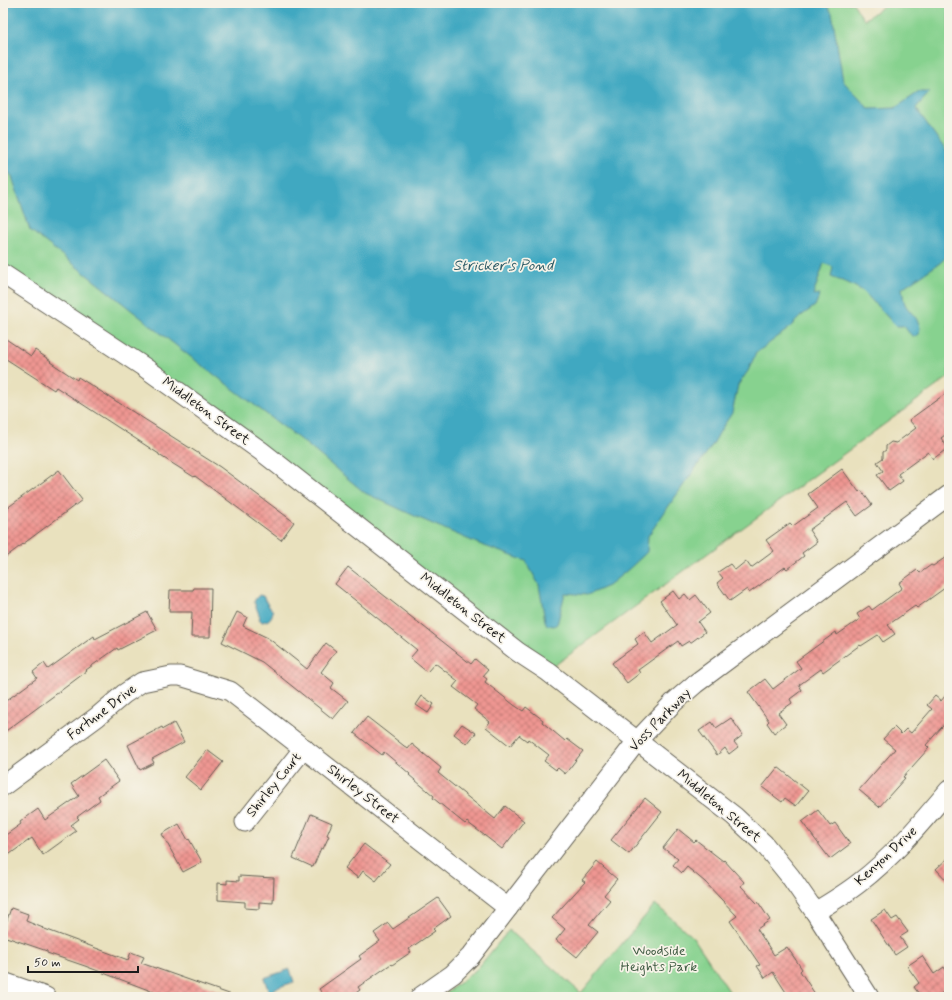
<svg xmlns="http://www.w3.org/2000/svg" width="952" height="1000" font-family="Mynerve,sans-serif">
	<defs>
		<pattern id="building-cross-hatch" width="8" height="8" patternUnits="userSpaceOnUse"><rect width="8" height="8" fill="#ef9692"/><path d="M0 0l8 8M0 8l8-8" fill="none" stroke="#c17a76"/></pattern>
	</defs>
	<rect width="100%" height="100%" fill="#f7f3e8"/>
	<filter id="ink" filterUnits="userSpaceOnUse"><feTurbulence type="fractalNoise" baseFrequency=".025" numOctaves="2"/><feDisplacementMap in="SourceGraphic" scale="8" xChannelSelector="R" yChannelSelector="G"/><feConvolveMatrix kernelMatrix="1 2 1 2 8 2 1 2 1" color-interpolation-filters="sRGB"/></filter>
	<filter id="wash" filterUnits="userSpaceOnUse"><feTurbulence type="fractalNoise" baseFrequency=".012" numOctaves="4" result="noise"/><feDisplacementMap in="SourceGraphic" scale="16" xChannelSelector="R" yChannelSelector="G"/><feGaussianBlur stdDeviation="0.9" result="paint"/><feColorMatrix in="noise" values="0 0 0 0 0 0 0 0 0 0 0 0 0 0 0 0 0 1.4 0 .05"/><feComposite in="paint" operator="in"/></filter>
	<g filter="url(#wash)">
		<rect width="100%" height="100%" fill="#e9e1be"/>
		<!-- park -->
		<g fill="#87d28f" stroke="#527756">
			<polygon points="3,3 853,3 864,20 888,3 949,3 949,377 547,671 261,451 3,274"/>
			<polygon points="655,904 693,937 733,997 441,997 478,968 509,930 581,993"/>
		</g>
		<!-- water -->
		<g fill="#41a8c1" stroke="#2e626e">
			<path d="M3,3h822l7,10 11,68 26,28 26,-1 24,-16h11l-14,16 33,47v99l-9,9 -38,25c1,5 1,11 3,16 4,8 14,14 15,24 0,2 -1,5 -2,6 -5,7 -11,-4 -14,-8h-8l-33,-35 -15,-8 -17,-6 2,-10 -9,-4 -11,32 7,-1 -5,12 -14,10 -14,14 -31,23 -8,18 -10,14 -6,28 -10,15 -9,16 -40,56 -25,36 -1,16 -17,16 -22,18 -21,9 -22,-2 -7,28 -1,3 -3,2 -7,-1 -2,-4 -6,-36 -13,-24 -47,-17 -60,-26 -54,-25 -59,-49 -123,-93 -153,-121 -18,-53 -9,-13z"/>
			<path d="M259,595l4,1c2,3 3,6 5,9 2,2 3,4 5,6 -1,7 -4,10 -11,11l-3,-3 1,-2 -6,-15 2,-4z"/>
			<polygon points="290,969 294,982 273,989 274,991 269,993 264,978"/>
		</g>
		<g id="blocks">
			<!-- building -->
			<g fill="url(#building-cross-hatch)">
				<polygon points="3,337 31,356 35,350 51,361 50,362 77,380 78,377 220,467 294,522 281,540 195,476 194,477 159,455 159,454 56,387 54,390 3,357"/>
				<polygon points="949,391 949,432 941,438 948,448 933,459 928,452 898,474 903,481 889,491 877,475 883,471 877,462 883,458 883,452 886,450 886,446 891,442 896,443 916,428 909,420"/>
				<polygon points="842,469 859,492 861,490 872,505 857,516 847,502 809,530 817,542 802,553 804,556 787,569 785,567 749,593 747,589 730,601 717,583 723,578 718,572 730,564 735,570 746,561 751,568 774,551 766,540 790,523 793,526 818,508 808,494"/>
				<polygon points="59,470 82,500 3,559 3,511"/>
				<polygon points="949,555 949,585 917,608 915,606 888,625 895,634 883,642 878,635 861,646 860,645 823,672 821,669 799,685 802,690 790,699 792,703 778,713 786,724 774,733 767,723 769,721 748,692 765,679 773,689 801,668 796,661 836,632 837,635 860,619 857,614 869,606 872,610 902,588 899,583 917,570 920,573 931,565 933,566"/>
				<polygon points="348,567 471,664 475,659 488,670 483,676 487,679 485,682 514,705 523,711 526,707 543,720 542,722 565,741 567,739 583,751 565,774 558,768 556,770 544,761 549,755 528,739 527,741 519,735 510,746 486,727 490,722 474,709 477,705 453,687 458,681 435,663 427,672 410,658 417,650 335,584"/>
				<polygon points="194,588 211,588 210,637 191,637 192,612 169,612 170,590 193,590"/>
				<polygon points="673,591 679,599 685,594 690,600 696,595 710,613 698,622 705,632 690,643 689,641 681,646 678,641 638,670 640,673 627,683 612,663 638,644 635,639 644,632 652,643 677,625 660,601"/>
				<polygon points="147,612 157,630 118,650 117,648 86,670 87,671 63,689 3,733 3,703 37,678 33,672 44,663 48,669 94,636 95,639"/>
				<polygon points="237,612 247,617 243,626 268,638 307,669 326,643 336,651 321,672 334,683 331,688 348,701 333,719 262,662 222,642"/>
				<polygon points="949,691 949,719 926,745 929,748 903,777 905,778 879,807 859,790 895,749 883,739 894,727 901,734 906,729 911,733 932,709 927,705 935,696 941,701"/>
				<polygon points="422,696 434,704 428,713 416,705"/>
				<polygon points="367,717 408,749 412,744 441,768 438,773 495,819 505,806 524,821 502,849 467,822 465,824 433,798 434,796 409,775 410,774 384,752 382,755 354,733"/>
				<polygon points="731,718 743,735 734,742 738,747 729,754 725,748 717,755 699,731 712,722 716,728"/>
				<polygon points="174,723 184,742 152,759 154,763 140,770 128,745 162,727 163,729"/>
				<polygon points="462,724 476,733 467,744 454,734"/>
				<polygon points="207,750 223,762 201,790 185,777"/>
				<polygon points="104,760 119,781 98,796 100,800 77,817 79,819 71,825 76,831 43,855 32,838 3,859 3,837 21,824 20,822 38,809 45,820 79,796 71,784"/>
				<polygon points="778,767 808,791 796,806 785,798 782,802 762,787"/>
				<polygon points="645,798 662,812 629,854 611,840"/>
				<polygon points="818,810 830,826 835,823 850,844 830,859 802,822"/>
				<polygon points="311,814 332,823 327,835 329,836 323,849 321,848 313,867 293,858"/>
				<polygon points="179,824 188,840 189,839 202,862 183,872 162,834"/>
				<polygon points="678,829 694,842 696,840 723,861 724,860 744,882 741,886 757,903 758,902 770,920 757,929 774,955 787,947 802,969 800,971 817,997 789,997 773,972 765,978 757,966 760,965 730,921 737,916 705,882 687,867 682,873 673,865 678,859 663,848"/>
				<polygon points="364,844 390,864 376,881 363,871 358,878 345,868"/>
				<polygon points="949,857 949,883 936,869"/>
				<polygon points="597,862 617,879 604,895 610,900 589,925 598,932 577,957 556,940 565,929 552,918 585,882 582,880"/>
				<polygon points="239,876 274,878 273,903 259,902 259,909 245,908 245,902 218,900 218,883 227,884 227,880 239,881"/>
				<polygon points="438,898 451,916 433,929 435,931 409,949 411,952 392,965 391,964 358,987 360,990 350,997 325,997 319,989 361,959 359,956 380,941 374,933 388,923 393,929"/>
				<polygon points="11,908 28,914 26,921 43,928 42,928 128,960 131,952 144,957 141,963 232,995 232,997 167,997 85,966 47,953 47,951 3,936 3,932"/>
				<polygon points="885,910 892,920 897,917 908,932 900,937 907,947 895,955 871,919"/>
				<polygon points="922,956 934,974 944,967 949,975 949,988 936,997 921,997 914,987 919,983 907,966"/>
			</g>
		</g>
	</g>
	<g filter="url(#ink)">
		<use href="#blocks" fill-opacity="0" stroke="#646155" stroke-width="1"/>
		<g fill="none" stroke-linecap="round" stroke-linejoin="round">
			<!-- minor casing -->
			<g stroke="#646155" stroke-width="21">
				<g id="minor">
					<polyline points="3,274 144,367 261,451 518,652 547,671 734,816 764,844 790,876 815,912 869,997"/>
					<polyline points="3,786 97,717 124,694 142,682 171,676 180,676 230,691 508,908"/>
					<polyline points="245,822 304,748"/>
					<path d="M815,912c15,-9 30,-18 44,-29 34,-26 62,-60 90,-93"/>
					<polyline points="3,982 46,997"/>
					<polyline points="420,997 453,974 471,956 637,741 673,703 695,684 949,495"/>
				</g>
			</g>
			<!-- minor -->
			<use href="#minor" stroke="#fff" stroke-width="19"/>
		</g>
	</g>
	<g text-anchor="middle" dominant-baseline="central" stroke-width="3.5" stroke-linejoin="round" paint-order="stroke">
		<!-- street labels -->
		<g font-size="14" fill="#1c1c1c" stroke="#f7f3e8">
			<text transform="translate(206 411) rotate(36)">Middleton Street</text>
			<text transform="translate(463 608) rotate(38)">Middleton Street</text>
			<text transform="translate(102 712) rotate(-37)">Fortune Drive</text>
			<text transform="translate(660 720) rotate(-46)">Voss Parkway</text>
			<text transform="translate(274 785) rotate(-51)">Shirley Court</text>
			<text transform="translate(363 794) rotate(38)">Shirley Street</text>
			<text transform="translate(719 806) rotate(40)">Middleton Street</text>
			<text transform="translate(886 856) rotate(-43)">Kenyon Drive</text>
		</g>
		<!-- park labels -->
		<g font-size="14" fill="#415c44" stroke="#f7f3e8">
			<text x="659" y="951">Woodside<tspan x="659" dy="16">Heights Park</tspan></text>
		</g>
		<!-- water labels -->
		<g font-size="15" font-style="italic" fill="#2d5b66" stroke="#f7f3e8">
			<text x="503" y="266">Stricker's Pond</text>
		</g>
	</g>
	<!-- margin -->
	<rect width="952" height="1000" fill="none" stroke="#f7f3e8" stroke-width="16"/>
	<!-- scale -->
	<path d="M28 966v6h110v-6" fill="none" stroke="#1c1c1c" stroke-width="2"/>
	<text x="34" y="966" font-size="12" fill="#1c1c1c" stroke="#f7f3e8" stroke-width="3" paint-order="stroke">50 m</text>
</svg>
